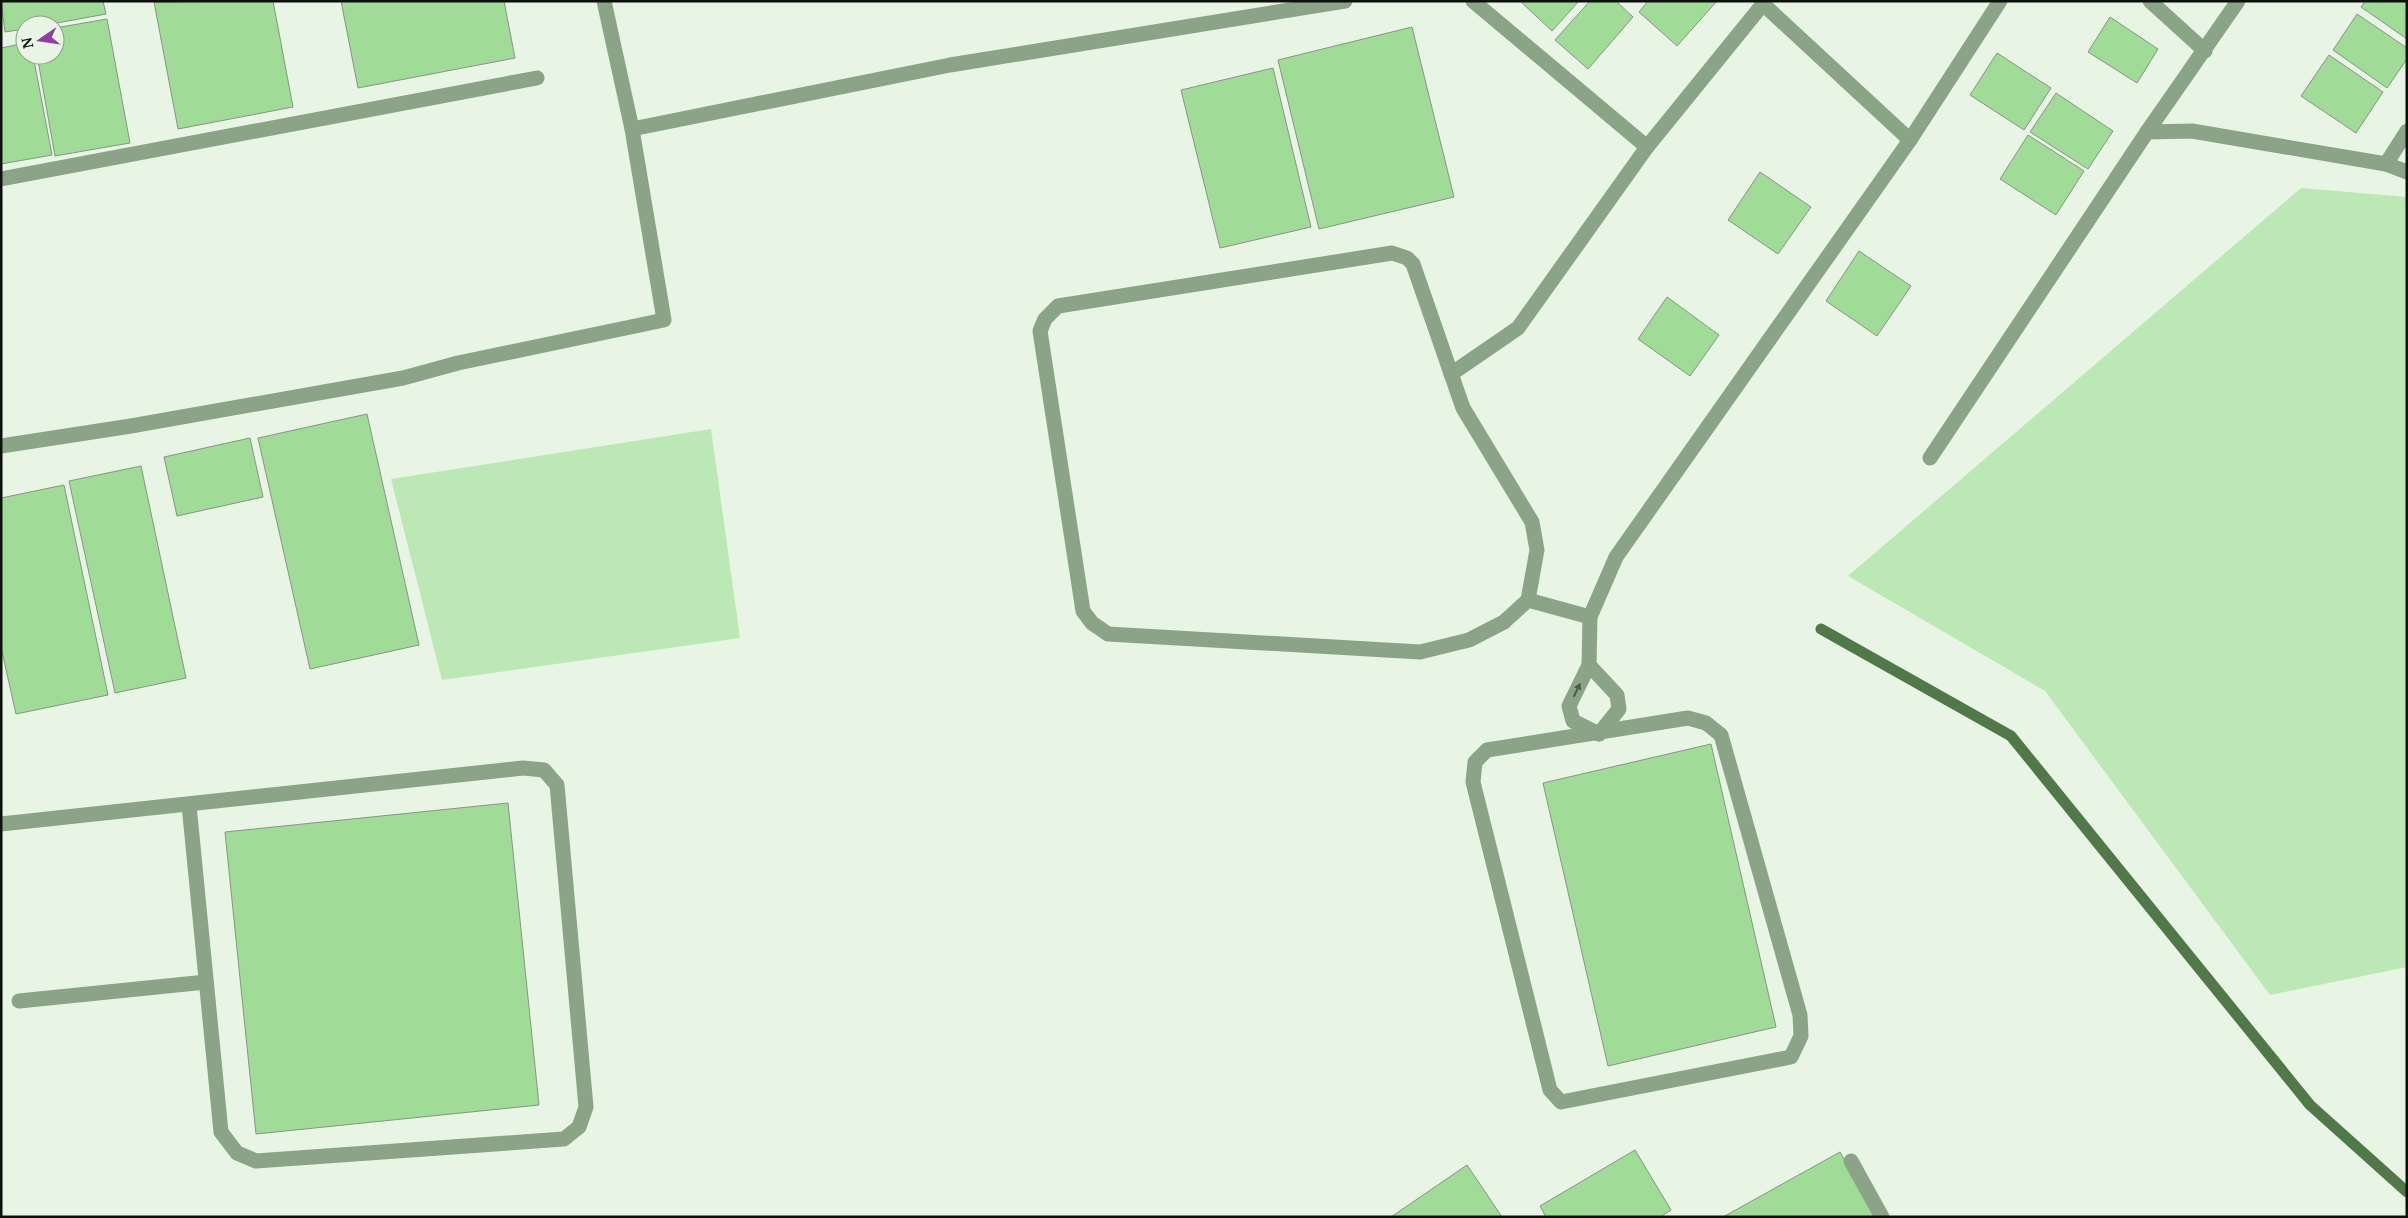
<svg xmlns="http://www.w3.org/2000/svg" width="2408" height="1218" font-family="'Noto Serif',serif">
	<rect width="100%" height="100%" fill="#e8f5e5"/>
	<!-- green -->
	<g fill="#bbe8b4">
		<polygon points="2301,188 2407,197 2407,967 2270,995 2045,691 1848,576"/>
		<polygon points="711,429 740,638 442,680 391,479"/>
	</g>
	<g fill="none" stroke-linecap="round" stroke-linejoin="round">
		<!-- stream -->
		<polyline stroke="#507849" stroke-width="11" points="1821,629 2011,736 2310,1105 2407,1192"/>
	</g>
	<!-- building -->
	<g fill="#a1db98" stroke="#889486">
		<polygon points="1,1 103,1 106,14 46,25 25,25 25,29 5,32"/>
		<polygon points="273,1 293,107 178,129 154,2"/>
		<polygon points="341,1 504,1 515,58 358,88"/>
		<polygon points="1520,1 1579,1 1552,31"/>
		<polygon points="1590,1 1616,1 1633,17 1588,69 1555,40"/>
		<polygon points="1648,1 1717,1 1677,46 1639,12"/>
		<polygon points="2365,1 2407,1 2407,39 2361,7"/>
		<polygon points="2357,14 2407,48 2407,59 2387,88 2333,50"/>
		<polygon points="2110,17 2158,49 2137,83 2088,52"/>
		<polygon points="107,19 130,143 55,156 37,55 55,55 55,28"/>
		<polygon points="1412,27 1454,197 1319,229 1278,60"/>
		<polygon points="25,43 25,55 33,55 52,155 1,164 1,48"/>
		<polygon points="1997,53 2051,88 2024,130 1970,95"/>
		<polygon points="2329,55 2383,92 2356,133 2301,96"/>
		<polygon points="1273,68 1311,227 1220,248 1181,90"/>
		<polygon points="2056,93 2113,131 2088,169 2030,132"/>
		<polygon points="2028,135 2084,171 2056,215 2000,179"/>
		<polygon points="1760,172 1811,207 1778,254 1728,220"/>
		<polygon points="1859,251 1911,286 1877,336 1826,301"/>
		<polygon points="1667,297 1719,335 1690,376 1638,339"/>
		<polygon points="367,414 419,645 310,669 258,438"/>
		<polygon points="250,438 263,497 177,516 164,457"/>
		<polygon points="141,466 186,678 115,693 69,481"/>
		<polygon points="64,485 108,695 16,714 1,647 1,498"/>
		<polygon points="1711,744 1776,1027 1608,1066 1543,783"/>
		<polygon points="508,803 539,1105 256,1134 225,832"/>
		<polygon points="1635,1150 1671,1210 1660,1217 1546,1217 1540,1206"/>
		<polygon points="1840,1152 1876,1217 1723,1217"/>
		<polygon points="1467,1165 1502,1217 1391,1217"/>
	</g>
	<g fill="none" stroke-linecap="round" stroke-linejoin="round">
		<!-- minor -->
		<g stroke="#8ba487" stroke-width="15">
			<polyline points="604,1 632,129"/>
			<polyline points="1473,1 1647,147 1763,4 1910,140"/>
			<polyline points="2150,1 2205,51"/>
			<polyline points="2147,132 2192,131 2386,164 2407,172"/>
			<polyline points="2386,164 2407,131"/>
			<polyline points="1,179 537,78"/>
			<polygon points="1392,253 1407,258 1413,264 1463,408 1532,522 1537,550 1528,600 1504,622 1469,640 1420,652 1108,634 1092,623 1083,611 1040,331 1045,319 1058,306"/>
			<polyline points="1451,374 1518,328 1647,147"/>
			<polyline points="1,446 131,426 403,378 458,363 664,320 632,129 950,65 1345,1"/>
			<polyline points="1930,458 2147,132 2238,1"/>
			<polyline points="1528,600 1590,617"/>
			<polyline points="1589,665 1617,695 1619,709 1599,734"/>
			<polygon points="1688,718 1706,723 1721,735 1800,1015 1801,1036 1791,1057 1561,1102 1550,1090 1473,782 1475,762 1487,750"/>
			<polyline points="1599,734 1573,721 1569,706 1589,665 1590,617 1616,557 1910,140 2000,1"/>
			<polyline points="1,824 523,768 544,770 557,785 586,1107 579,1127 564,1139 256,1161 237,1153 221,1132 189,805"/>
			<polyline points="19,1001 206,982"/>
			<polyline points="1851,1161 1882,1217"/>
		</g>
	</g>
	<!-- one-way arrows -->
	<defs><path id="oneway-solid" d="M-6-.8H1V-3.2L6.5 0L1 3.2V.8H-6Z" transform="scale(1.25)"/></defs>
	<use fill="#4c5a4a" href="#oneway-solid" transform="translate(1577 690) rotate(-65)"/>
	<!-- border -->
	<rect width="2408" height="1218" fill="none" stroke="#0d110c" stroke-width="5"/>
	<!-- north arrow -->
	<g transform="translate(40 40) rotate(257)"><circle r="24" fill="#e8f5e5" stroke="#909a8e"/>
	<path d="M0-4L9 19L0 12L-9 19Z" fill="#953ba6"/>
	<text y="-8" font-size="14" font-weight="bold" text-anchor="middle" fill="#0d110c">N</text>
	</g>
</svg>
